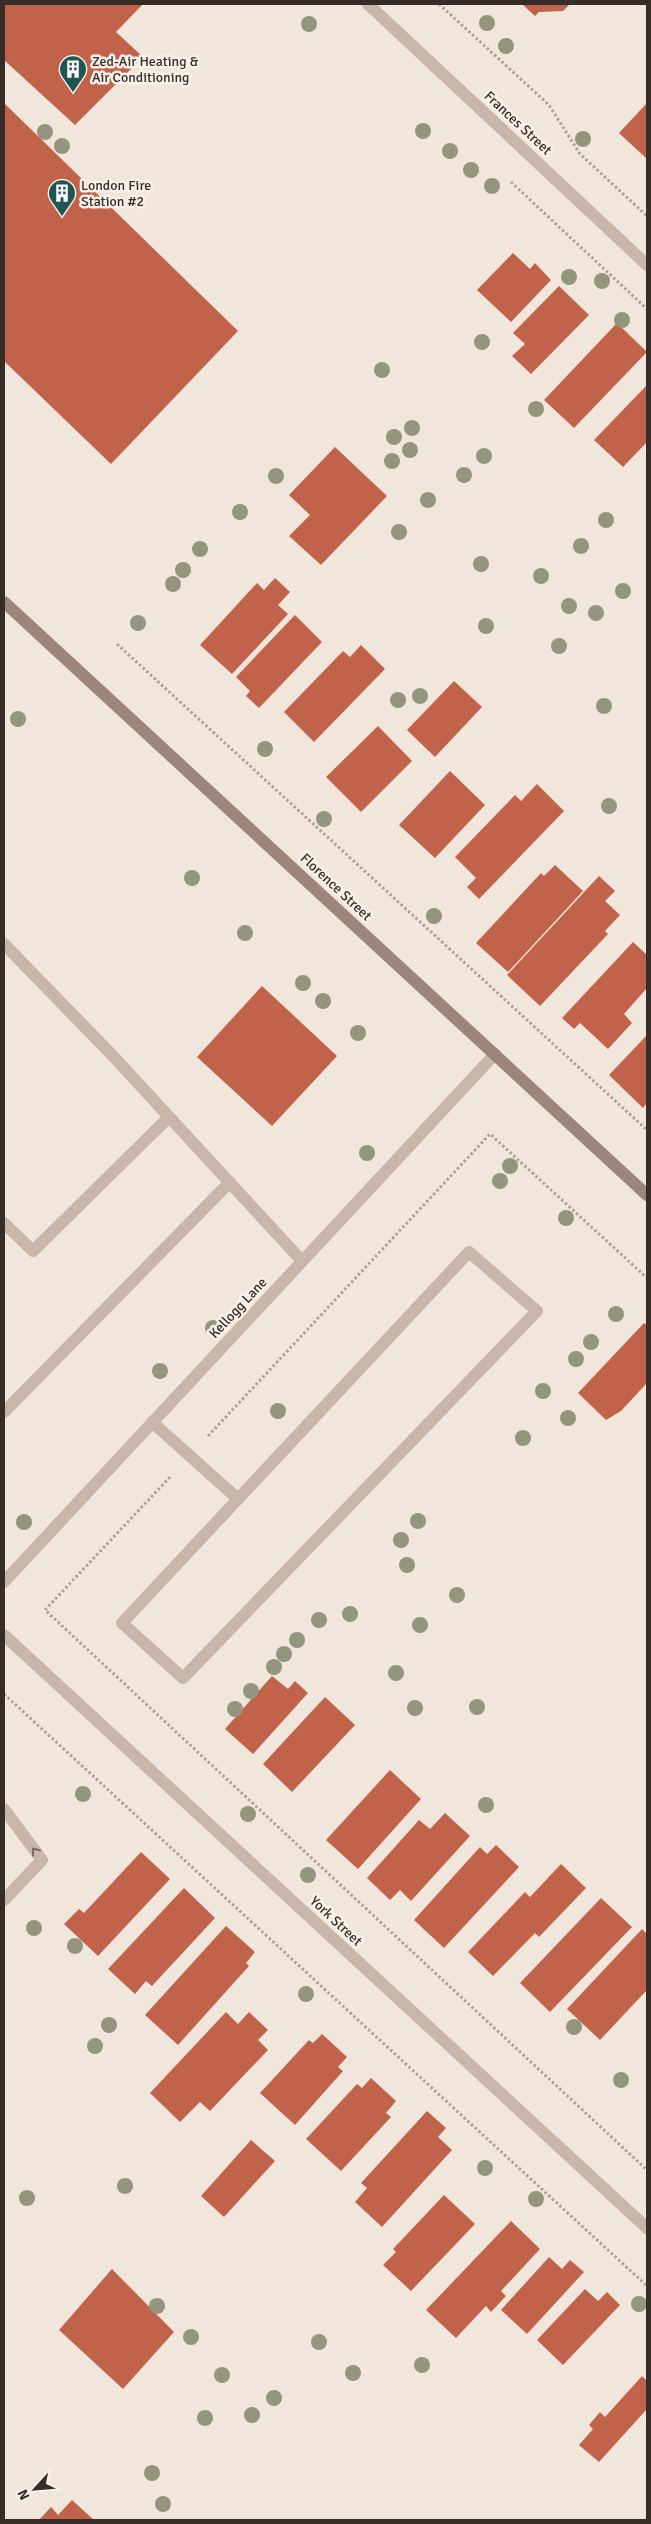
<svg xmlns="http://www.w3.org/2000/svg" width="651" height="2524" font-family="Signika,sans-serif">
	<rect width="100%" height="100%" fill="#f1e6dc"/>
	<!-- building -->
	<g fill="#c0634a">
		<polygon points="4,4 143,4 116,32 143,57 75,125 4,60"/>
		<polygon points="522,4 570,4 563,11 539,12 535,16"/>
		<polygon points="4,103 238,331 111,464 4,361"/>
		<polygon points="647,103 647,159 619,133"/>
		<polygon points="513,253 530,269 535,263 551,280 511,322 477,290"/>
		<polygon points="559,286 589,315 531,374 512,356 525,344 513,333"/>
		<polygon points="617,323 647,352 574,428 544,400"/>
		<polygon points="647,385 647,442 623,467 594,440"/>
		<polygon points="335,447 387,496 321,565 289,536 310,515 289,495"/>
		<polygon points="275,578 290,592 278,605 288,614 232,674 200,645 257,583 264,590"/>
		<polygon points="295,615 322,642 259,708 246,696 250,691 236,677"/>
		<polygon points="361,645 385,669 314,742 284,712 343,651 350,657"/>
		<polygon points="454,681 482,707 435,757 407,730"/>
		<polygon points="378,726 412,761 361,812 326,777"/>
		<polygon points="450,771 485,805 435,858 399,825"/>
		<polygon points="537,784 564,811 479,899 467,887 476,878 455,857 515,795 521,801"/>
		<polygon points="555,865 583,891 508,972 476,943 541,873 544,876"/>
		<polygon points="599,876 615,891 605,901 620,915 605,931 608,934 540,1006 507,975"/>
		<polygon points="633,942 647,955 647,988 624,1014 632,1023 608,1049 580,1023 574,1029 562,1018"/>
		<polygon points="262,986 337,1056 272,1126 197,1057"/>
		<polygon points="647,1035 647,1103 643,1108 609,1075"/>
		<polygon points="644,1323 647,1325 647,1383 621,1411 606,1420 578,1393"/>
		<polygon points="272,1676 288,1689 295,1681 308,1693 253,1754 225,1729"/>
		<polygon points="325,1697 355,1725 292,1792 263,1764"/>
		<polygon points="390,1770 421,1799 358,1869 326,1840"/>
		<polygon points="445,1813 470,1836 411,1901 400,1890 390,1900 367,1878 419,1820 430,1829"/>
		<polygon points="496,1845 519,1867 444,1948 414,1920 480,1847 487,1854"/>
		<polygon points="141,1852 170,1879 98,1956 64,1924 79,1909 84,1913"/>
		<polygon points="561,1864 586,1888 539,1937 535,1933 493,1976 468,1952 525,1892 530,1897"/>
		<polygon points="184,1888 215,1918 152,1986 146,1981 135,1994 108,1969"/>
		<polygon points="601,1898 632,1927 550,2012 520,1983"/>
		<polygon points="226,1926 255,1952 246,1963 249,1966 178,2045 145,2015"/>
		<polygon points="642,1929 647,1934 647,1990 600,2040 567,2009"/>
		<polygon points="226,2012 238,2024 249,2012 268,2030 258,2040 268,2050 210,2111 200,2102 180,2122 150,2093"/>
		<polygon points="322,2034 347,2057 338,2067 343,2071 295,2125 260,2093 309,2040 313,2043"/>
		<polygon points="371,2078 396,2101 386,2113 391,2117 341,2171 306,2139 357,2084 362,2088"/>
		<polygon points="427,2111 446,2128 438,2137 452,2150 382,2227 355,2202 367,2188 361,2183"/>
		<polygon points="251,2140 275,2161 224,2217 201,2196"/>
		<polygon points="444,2195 475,2224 411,2291 383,2265 396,2252 393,2249"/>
		<polygon points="511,2221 540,2249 501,2291 506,2296 491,2312 486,2306 456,2338 426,2310"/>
		<polygon points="549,2257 562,2269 570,2260 584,2272 527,2334 501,2310"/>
		<polygon points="112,2269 174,2332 123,2389 59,2330"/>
		<polygon points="585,2289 598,2301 607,2292 620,2305 563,2365 537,2340"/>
		<polygon points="642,2376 647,2381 647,2409 599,2462 579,2445 593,2429 589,2425 600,2412 605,2417"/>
		<polygon points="72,2500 94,2520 39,2520 51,2507 58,2515"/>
	</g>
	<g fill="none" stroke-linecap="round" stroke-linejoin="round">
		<!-- path -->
		<g stroke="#b4a093" stroke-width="3" stroke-dasharray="2.5 2.5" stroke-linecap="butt">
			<polyline points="439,4 549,105 580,154 647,216"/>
			<polyline points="511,182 647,309"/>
			<polyline points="117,644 647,1130"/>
			<polyline points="208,1436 490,1134 647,1278"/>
			<polyline points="170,1477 45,1610 647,2170"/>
			<polyline points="4,1694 647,2286"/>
		</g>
		<!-- lane -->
		<g stroke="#c8b6a8" stroke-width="12">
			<polyline points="4,944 113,1056 302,1261"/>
			<polyline points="4,1223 33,1251 169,1117"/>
			<polygon points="469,1252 537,1311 183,1678 122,1623"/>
			<polyline points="4,1412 230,1182"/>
			<polyline points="152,1422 238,1499"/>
			<polyline points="4,1809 42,1860 4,1900"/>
		</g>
		<!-- street -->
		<g stroke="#c8b6a8" stroke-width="12">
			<polyline points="368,4 647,265"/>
			<polyline points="4,1582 495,1054"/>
			<polyline points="4,1635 647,2228"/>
		</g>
		<!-- secondary -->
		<polyline stroke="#9c857a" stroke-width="12" points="4,602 647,1195"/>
	</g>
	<!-- trees -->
	<g fill="#93957c">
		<circle cx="487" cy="23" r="8"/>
		<circle cx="309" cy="24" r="8"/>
		<circle cx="506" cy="46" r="8"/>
		<circle cx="423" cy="131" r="8"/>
		<circle cx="45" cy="132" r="8"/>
		<circle cx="583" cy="139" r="8"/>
		<circle cx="62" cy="146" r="8"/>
		<circle cx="450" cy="151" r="8"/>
		<circle cx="471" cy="170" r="8"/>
		<circle cx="492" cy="186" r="8"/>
		<circle cx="569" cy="277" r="8"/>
		<circle cx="602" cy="281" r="8"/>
		<circle cx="622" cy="320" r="8"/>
		<circle cx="482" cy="342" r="8"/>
		<circle cx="382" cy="370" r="8"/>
		<circle cx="536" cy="409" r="8"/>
		<circle cx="412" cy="428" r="8"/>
		<circle cx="394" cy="437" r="8"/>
		<circle cx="410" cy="450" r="8"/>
		<circle cx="484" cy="456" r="8"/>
		<circle cx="392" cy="461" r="8"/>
		<circle cx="464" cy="475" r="8"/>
		<circle cx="276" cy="476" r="8"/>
		<circle cx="428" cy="500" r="8"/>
		<circle cx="240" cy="512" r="8"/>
		<circle cx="606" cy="520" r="8"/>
		<circle cx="399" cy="532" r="8"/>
		<circle cx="581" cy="546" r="8"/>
		<circle cx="200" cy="549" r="8"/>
		<circle cx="481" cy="564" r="8"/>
		<circle cx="183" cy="570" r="8"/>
		<circle cx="541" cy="576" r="8"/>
		<circle cx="173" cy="584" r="8"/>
		<circle cx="623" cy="591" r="8"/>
		<circle cx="569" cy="606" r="8"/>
		<circle cx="596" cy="613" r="8"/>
		<circle cx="138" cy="623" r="8"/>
		<circle cx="486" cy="626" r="8"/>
		<circle cx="559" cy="646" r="8"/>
		<circle cx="420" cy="696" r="8"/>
		<circle cx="398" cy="700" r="8"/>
		<circle cx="604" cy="706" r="8"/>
		<circle cx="18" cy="719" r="8"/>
		<circle cx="265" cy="749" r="8"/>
		<circle cx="609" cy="806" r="8"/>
		<circle cx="324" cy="819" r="8"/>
		<circle cx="192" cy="878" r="8"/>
		<circle cx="434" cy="916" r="8"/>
		<circle cx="245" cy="933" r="8"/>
		<circle cx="303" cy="983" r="8"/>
		<circle cx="323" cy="1001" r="8"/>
		<circle cx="358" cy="1033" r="8"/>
		<circle cx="367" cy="1153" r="8"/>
		<circle cx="510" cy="1166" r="8"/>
		<circle cx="500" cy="1181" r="8"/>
		<circle cx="566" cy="1218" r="8"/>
		<circle cx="616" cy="1314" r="8"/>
		<circle cx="213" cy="1328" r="8"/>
		<circle cx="591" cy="1342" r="8"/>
		<circle cx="576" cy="1359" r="8"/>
		<circle cx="160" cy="1371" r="8"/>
		<circle cx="543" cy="1391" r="8"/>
		<circle cx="278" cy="1411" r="8"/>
		<circle cx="568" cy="1418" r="8"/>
		<circle cx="523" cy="1438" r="8"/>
		<circle cx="418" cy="1521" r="8"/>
		<circle cx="24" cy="1522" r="8"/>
		<circle cx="401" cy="1540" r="8"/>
		<circle cx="407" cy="1565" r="8"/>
		<circle cx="457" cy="1595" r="8"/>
		<circle cx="350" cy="1614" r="8"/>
		<circle cx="319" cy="1620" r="8"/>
		<circle cx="420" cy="1625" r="8"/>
		<circle cx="297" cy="1640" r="8"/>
		<circle cx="284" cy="1654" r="8"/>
		<circle cx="274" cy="1667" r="8"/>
		<circle cx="396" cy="1673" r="8"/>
		<circle cx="251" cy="1691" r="8"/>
		<circle cx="477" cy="1707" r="8"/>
		<circle cx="415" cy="1708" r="8"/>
		<circle cx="235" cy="1709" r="8"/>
		<circle cx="83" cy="1794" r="8"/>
		<circle cx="486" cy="1805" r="8"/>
		<circle cx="248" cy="1814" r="8"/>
		<circle cx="308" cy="1875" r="8"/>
		<circle cx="34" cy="1928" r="8"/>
		<circle cx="75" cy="1946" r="8"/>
		<circle cx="306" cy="1994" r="8"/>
		<circle cx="109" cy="2025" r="8"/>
		<circle cx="574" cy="2027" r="8"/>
		<circle cx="95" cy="2046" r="8"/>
		<circle cx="621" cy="2080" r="8"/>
		<circle cx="485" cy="2168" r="8"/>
		<circle cx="125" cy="2186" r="8"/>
		<circle cx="27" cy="2198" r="8"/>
		<circle cx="536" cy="2199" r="8"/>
		<circle cx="639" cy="2304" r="8"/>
		<circle cx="157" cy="2306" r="8"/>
		<circle cx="191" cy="2337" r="8"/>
		<circle cx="319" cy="2342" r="8"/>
		<circle cx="422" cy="2365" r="8"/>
		<circle cx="353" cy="2373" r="8"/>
		<circle cx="222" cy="2375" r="8"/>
		<circle cx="274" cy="2398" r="8"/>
		<circle cx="252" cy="2415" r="8"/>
		<circle cx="205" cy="2418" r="8"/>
		<circle cx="152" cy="2473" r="8"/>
		<circle cx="163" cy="2504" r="8"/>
	</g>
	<!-- one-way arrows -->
	<defs><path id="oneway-chevron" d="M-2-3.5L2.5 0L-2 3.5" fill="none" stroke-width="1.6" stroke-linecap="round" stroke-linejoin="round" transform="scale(1.25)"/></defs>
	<use stroke="#786a62" href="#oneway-chevron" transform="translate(35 1851) rotate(-127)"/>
	<!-- icons -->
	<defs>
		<g id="building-pin" transform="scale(1.4375)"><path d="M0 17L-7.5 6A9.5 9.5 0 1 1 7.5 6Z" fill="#205455" stroke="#f9f0e8"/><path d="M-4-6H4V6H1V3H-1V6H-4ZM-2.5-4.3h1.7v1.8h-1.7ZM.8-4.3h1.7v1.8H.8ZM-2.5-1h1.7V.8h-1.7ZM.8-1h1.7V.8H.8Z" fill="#fff"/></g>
	</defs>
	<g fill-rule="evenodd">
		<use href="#building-pin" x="73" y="69"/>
		<use href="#building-pin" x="62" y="193"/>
	</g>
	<g text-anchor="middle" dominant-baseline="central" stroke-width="5" stroke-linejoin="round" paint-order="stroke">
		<!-- poi labels -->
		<g font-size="14" fill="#362c28" stroke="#f9f0e8" text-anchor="start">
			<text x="92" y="61">Zed-Air Heating &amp;<tspan x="92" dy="16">Air Conditioning</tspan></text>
			<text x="81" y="185">London Fire<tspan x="81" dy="16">Station #2</tspan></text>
		</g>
		<!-- street labels -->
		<g font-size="14" fill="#362c28" stroke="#f9f0e8">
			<text transform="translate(518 123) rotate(43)">Frances Street</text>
			<text transform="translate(336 887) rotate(43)">Florence Street</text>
			<text transform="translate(238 1308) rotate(-47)">Kellogg Lane</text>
			<text transform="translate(336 1921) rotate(43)">York Street</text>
		</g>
	</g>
	<!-- border -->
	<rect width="651" height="2524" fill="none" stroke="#362c28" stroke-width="10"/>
	<!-- north arrow -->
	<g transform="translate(35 2489) rotate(244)" stroke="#f9f0e8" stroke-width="4" paint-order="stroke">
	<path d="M0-4L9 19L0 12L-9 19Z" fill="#362c28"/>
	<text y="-8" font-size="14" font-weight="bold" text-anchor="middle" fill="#362c28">N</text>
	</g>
</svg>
